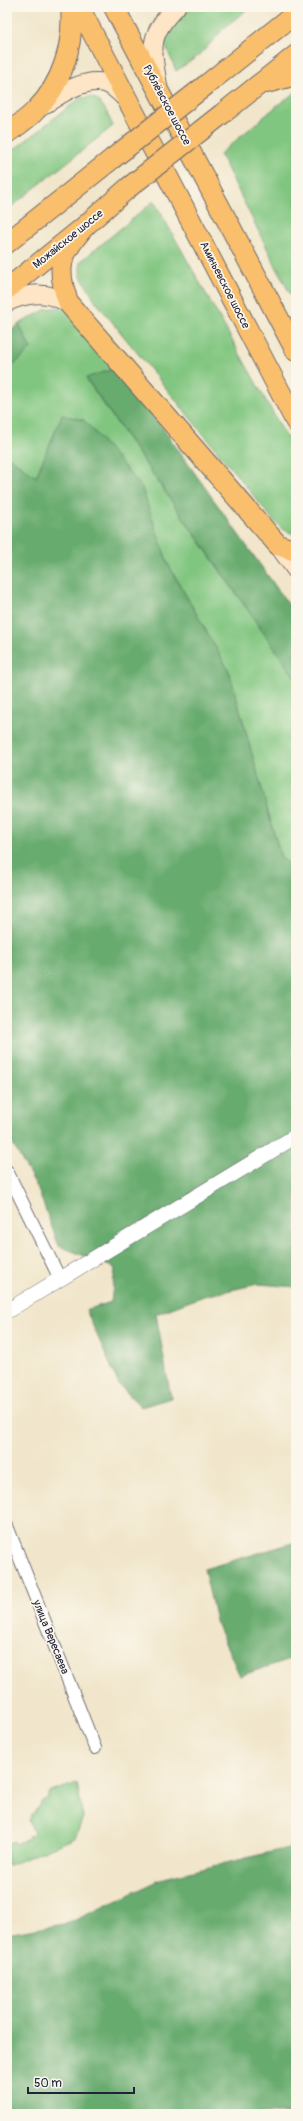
<svg xmlns="http://www.w3.org/2000/svg" width="303" height="2121" font-family="Pangolin,sans-serif">
	<rect width="100%" height="100%" fill="#fbf7ec"/>
	<filter id="ink" filterUnits="userSpaceOnUse"><feTurbulence type="fractalNoise" baseFrequency=".025" numOctaves="2"/><feDisplacementMap in="SourceGraphic" scale="8" xChannelSelector="R" yChannelSelector="G"/><feConvolveMatrix kernelMatrix="1 2 1 2 8 2 1 2 1" color-interpolation-filters="sRGB"/></filter>
	<filter id="wash" filterUnits="userSpaceOnUse"><feTurbulence type="fractalNoise" baseFrequency=".012" numOctaves="4" result="noise"/><feDisplacementMap in="SourceGraphic" scale="16" xChannelSelector="R" yChannelSelector="G"/><feGaussianBlur stdDeviation="0.9" result="paint"/><feColorMatrix in="noise" values="0 0 0 0 0 0 0 0 0 0 0 0 0 0 0 0 0 1.4 0 .05"/><feComposite in="paint" operator="in"/></filter>
	<g filter="url(#wash)">
		<rect width="100%" height="100%" fill="#f1e6cb"/>
		<!-- green -->
		<g fill="#81c680" stroke="#52745e">
			<polygon points="193,7 250,7 224,28 201,54 176,71 163,39 172,24"/>
			<polygon points="296,92 296,306 220,154 279,104"/>
			<path d="M91,97c12,2 17,19 22,29l-106,84v-55l73,-57z"/>
			<polygon points="154,201 296,454 296,535 282,529 274,521 96,302 80,275 80,262"/>
			<polygon points="67,306 119,367 86,379 296,679 296,869 281,858 229,671 168,564 141,486 62,415 36,477 7,456 7,371 31,349 19,324 46,309"/>
			<polygon points="77,1783 83,1818 75,1838 7,1866 7,1842 8,1844 14,1841 15,1844 29,1839 28,1836 34,1834 29,1820 42,1801 48,1798 48,1793"/>
		</g>
		<!-- forest -->
		<g fill="#68ab6e" stroke="#456654">
			<polygon points="19,324 31,349 7,371 7,333"/>
			<polygon points="119,367 296,615 296,679 86,378"/>
			<polygon points="62,415 84,420 141,486 168,564 229,671 281,858 296,869 296,1287 258,1284 204,1296 156,1314 171,1398 141,1407 119,1385 86,1310 111,1302 115,1268 59,1246 37,1187 7,1134 7,456 36,477"/>
			<polygon points="296,1542 296,1657 240,1676 217,1625 204,1569"/>
			<polygon points="296,1846 296,2114 7,2114 7,1934 69,1923 164,1878"/>
		</g>
	</g>
	<g filter="url(#ink)">
		<g fill="none" stroke-linecap="round" stroke-linejoin="round">
			<!-- minor casing -->
			<g stroke="#6a676d" stroke-width="14">
				<g id="minor">
					<polyline points="7,1171 60,1279"/>
					<polyline points="7,1526 95,1748"/>
				</g>
			</g>
			<!-- tertiary casing -->
			<g stroke="#6a676d" stroke-width="16">
				<polyline id="tertiary" points="7,1311 296,1136"/>
			</g>
			<!-- secondary casing -->
			<g stroke="#6a676d" stroke-width="20">
				<g id="secondary">
					<path d="M158,86c-6,-38 -11,-50 18,-79"/>
					<path d="M39,108c18,-11 43,-31 66,-25 8,2 16,11 22,17"/>
					<path d="M7,302c23,-10 41,-11 62,2"/>
					<polyline points="278,545 296,570"/>
				</g>
			</g>
			<!-- primary casing -->
			<g stroke="#6a676d" stroke-width="22">
				<g id="primary">
					<polyline points="79,7 296,422"/>
					<polyline points="114,7 296,351"/>
					<polyline points="266,83 296,75"/>
					<polyline points="206,85 296,13"/>
					<polyline points="222,114 296,55"/>
					<path d="M7,133c10,-7 21,-14 29,-23 27,-27 38,-66 35,-103"/>
					<path d="M85,226c-25,29 -30,42 -16,78l209,241 18,6"/>
					<polyline points="7,243 112,159"/>
					<polyline points="7,289 85,226 128,188"/>
				</g>
			</g>
			<!-- minor -->
			<use href="#minor" stroke="#fff" stroke-width="12"/>
			<!-- tertiary -->
			<use href="#tertiary" stroke="#fff" stroke-width="15"/>
			<!-- secondary -->
			<use href="#secondary" stroke="#fde5c5" stroke-width="18"/>
			<!-- primary -->
			<use href="#primary" stroke="#f9bf6d" stroke-width="20"/>
			<!-- primary-bridge casing -->
			<g stroke="#6a676d" stroke-width="22" stroke-linecap="butt">
				<g id="primary-bridge">
					<polyline points="112,159 206,85"/>
					<polyline points="128,188 222,114"/>
				</g>
			</g>
			<!-- primary-bridge -->
			<use href="#primary-bridge" stroke="#f9bf6d" stroke-width="20"/>
		</g>
	</g>
	<g text-anchor="middle" dominant-baseline="central" stroke-width="3.5" stroke-linejoin="round" paint-order="stroke">
		<!-- street labels -->
		<g font-size="11" fill="#22223b" stroke="#fbf7ec">
			<text transform="translate(167 105) rotate(62)">Рублёвское шоссе</text>
			<text transform="translate(68 239) rotate(-39)">Можайское шоссе</text>
			<text transform="translate(225 285) rotate(63)">Аминьевское шоссе</text>
			<text transform="translate(51 1637) rotate(68)">улица Вересаева</text>
		</g>
	</g>
	<!-- margin -->
	<rect width="303" height="2121" fill="none" stroke="#fbf7ec" stroke-width="24"/>
	<!-- scale -->
	<path d="M28 2087v6h106v-6" fill="none" stroke="#22223b" stroke-width="2"/>
	<text x="34" y="2087" font-size="12" fill="#22223b" stroke="#fbf7ec" stroke-width="3" paint-order="stroke">50 m</text>
</svg>
